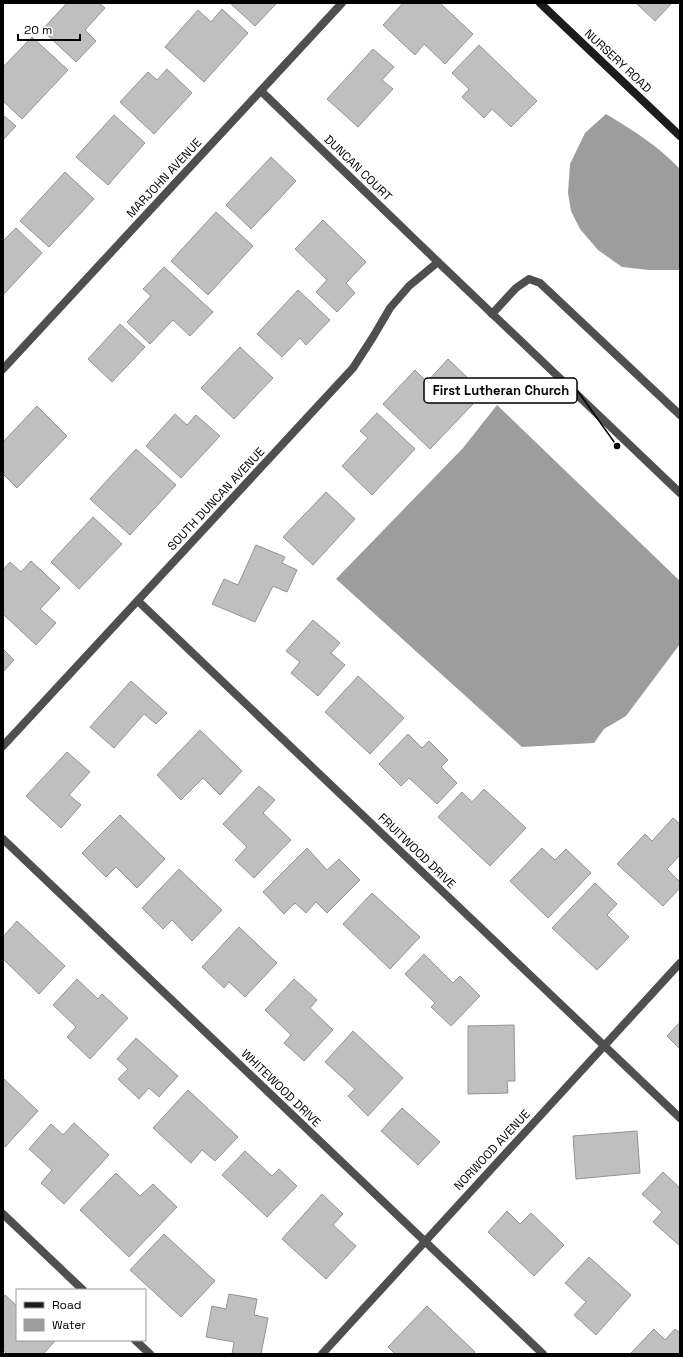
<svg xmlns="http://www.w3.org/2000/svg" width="683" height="1357" font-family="'Space Grotesk',sans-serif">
	<rect width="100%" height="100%" fill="#fff"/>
	<!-- water -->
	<g fill="#9d9d9d">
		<path d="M606,114c28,17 51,31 74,55v101h-31l-27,-3 -24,-17 -18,-21 -9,-18 -3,-18 2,-29 15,-31z"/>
		<polygon points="497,405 680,581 680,644 626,716 604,729 594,743 522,747 336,579 463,448"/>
	</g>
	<!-- building -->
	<g fill="#bfbfbf" stroke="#939393">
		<polygon points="67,3 99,3 105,8 85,30 96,41 76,62 42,30"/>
		<polygon points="230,3 274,3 276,4 255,26"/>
		<polygon points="403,3 440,3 473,34 445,64 424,44 415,55 383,25"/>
		<polygon points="636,3 672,3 655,21"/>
		<polygon points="222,9 248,33 204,82 165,47 198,10 211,22"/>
		<polygon points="32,37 68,70 22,119 3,101 3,67"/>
		<polygon points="479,45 537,101 511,127 492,109 484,118 462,97 469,89 452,73"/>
		<polygon points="373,49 394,67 382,80 393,89 358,127 327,99"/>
		<polygon points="167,69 192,93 154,134 120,102 148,72 157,80"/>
		<polygon points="3,115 16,126 3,140"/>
		<polygon points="114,115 145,143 108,185 76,157"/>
		<polygon points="271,157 296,181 251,229 226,205"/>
		<polygon points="65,172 94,199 49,247 20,221"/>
		<polygon points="216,212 253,246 208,295 171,261"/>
		<polygon points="323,220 366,262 346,283 355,293 337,312 316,292 327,280 295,249"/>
		<polygon points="16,228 42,253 3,295 3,241"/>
		<polygon points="164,267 213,312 190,336 173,320 150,344 127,322 151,296 143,289"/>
		<polygon points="298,290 330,320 306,345 300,338 282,357 257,334"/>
		<polygon points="120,324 145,347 112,382 88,359"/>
		<polygon points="240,347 273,378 234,419 201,388"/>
		<polygon points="448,359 472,382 461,393 473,404 430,449 383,404 415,370 427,382"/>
		<polygon points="37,406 67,436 17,488 3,474 3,442"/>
		<polygon points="377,413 415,449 372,495 342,466 368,438 360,431"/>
		<polygon points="175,414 187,425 196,415 220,436 181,478 146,446"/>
		<polygon points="136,449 176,485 130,535 90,499"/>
		<polygon points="326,492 355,519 313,565 283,537"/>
		<polygon points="93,517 122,544 79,589 51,562"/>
		<polygon points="256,545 285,557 282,563 297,570 287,592 273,586 255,622 212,604 224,579 238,585"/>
		<polygon points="31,561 60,588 40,609 56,623 36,645 3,614 3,570 10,562 21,572"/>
		<polygon points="313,620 340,643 331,653 345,665 318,696 291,673 300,662 286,651"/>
		<polygon points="3,649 14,660 3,672"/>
		<polygon points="358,676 404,718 370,754 325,712"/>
		<polygon points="131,681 167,713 156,724 144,714 114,748 90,727"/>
		<polygon points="200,730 242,771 220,795 203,778 181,800 157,775"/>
		<polygon points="408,734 422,748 429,741 448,760 441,767 457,783 437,804 409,778 401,786 379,764"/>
		<polygon points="67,752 90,772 69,795 81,805 61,828 26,796"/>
		<polygon points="259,786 275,800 263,813 291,840 254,878 235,860 247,847 223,824"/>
		<polygon points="484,789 526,828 490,866 438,817 462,792 472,802"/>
		<polygon points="120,815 165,859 137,888 116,867 106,877 82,853"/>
		<polygon points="673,818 680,824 680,855 667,869 680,882 680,888 663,906 617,864 645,834 652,841"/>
		<polygon points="307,848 327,870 339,859 360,880 327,913 316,902 306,913 295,903 284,914 263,892"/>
		<polygon points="542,848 555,860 566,849 591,873 548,918 510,881"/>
		<polygon points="179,869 222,910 192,941 172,920 163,929 142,908"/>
		<polygon points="595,883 617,904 607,915 629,937 597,970 552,928"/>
		<polygon points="372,893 420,937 390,969 343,924"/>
		<polygon points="17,921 65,966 39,994 3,959 3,937"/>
		<polygon points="239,927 277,963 245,997 229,982 224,988 202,967"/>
		<polygon points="424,954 453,983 460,976 480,996 451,1026 431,1007 435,1003 405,974"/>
		<polygon points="77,979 98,999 102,994 128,1018 90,1059 67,1037 76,1027 53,1005"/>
		<polygon points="294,979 317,1000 310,1008 333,1030 304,1061 284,1043 291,1035 265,1010"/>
		<polygon points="680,1022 680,1049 667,1036"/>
		<polygon points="514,1025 515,1081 507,1081 508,1093 468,1094 468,1026"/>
		<polygon points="353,1031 403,1078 368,1116 348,1096 355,1089 325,1062"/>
		<polygon points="136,1038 178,1076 159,1097 149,1088 139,1099 118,1079 128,1069 117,1059"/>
		<polygon points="3,1078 38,1111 5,1147 3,1145"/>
		<polygon points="188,1090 238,1137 215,1161 202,1150 191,1163 153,1128"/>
		<polygon points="402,1108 440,1142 418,1165 381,1131"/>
		<polygon points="74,1123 109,1155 64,1204 41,1183 52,1170 29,1149 51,1124 63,1135"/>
		<polygon points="637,1131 640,1173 576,1179 573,1136"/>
		<polygon points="245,1151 272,1176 279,1169 297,1186 267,1217 222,1175"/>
		<polygon points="663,1172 680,1188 680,1246 653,1222 662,1212 642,1194"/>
		<polygon points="116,1173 140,1196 153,1184 177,1207 129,1257 80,1210"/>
		<polygon points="322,1194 343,1214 333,1225 356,1246 326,1279 282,1239"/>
		<polygon points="507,1211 520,1224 531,1213 564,1245 534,1276 488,1232"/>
		<polygon points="164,1234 215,1281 181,1317 130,1270"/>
		<polygon points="589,1257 631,1295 596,1335 574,1315 586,1302 565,1283"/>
		<polygon points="229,1294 257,1299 254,1315 268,1318 261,1354 232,1354 234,1342 206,1337 212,1306 226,1309"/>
		<polygon points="5,1295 17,1306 17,1340 53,1340 55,1341 43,1354 7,1354 3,1350 3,1298"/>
		<polygon points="427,1306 475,1352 473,1354 395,1354 388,1347"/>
		<polygon points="654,1329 665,1340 675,1329 680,1333 680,1354 630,1354"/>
	</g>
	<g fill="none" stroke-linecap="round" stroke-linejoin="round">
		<!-- lane -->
		<g stroke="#4f4f4f" stroke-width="8">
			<polyline points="438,262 680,493"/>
			<polyline points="492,314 516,288 529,279 540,283 680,415"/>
		</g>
		<!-- street -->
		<g stroke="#4f4f4f" stroke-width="8">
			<polyline points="3,369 342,3"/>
			<polyline points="138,601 680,1118"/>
			<polyline points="3,746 353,368 373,337 390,308 409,286 438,262 261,91"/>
			<polyline points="3,839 543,1354"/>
			<polyline points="3,1214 83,1290"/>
			<polyline points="135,1340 150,1354"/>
			<polyline points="322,1354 680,963"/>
		</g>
		<!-- secondary -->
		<polyline stroke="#1c1c1c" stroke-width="8" points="540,3 680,136"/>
	</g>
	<g text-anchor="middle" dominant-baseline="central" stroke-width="4" stroke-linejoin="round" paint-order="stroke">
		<!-- street labels -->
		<g font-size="12" fill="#000" stroke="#fff">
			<text transform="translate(618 61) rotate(43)">NURSERY ROAD</text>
			<text transform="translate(358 168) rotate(44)">DUNCAN COURT</text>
			<text transform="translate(164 178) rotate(-47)">MARJOHN AVENUE</text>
			<text transform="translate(216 499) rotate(-47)">SOUTH DUNCAN AVENUE</text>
			<text transform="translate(417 851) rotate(44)">FRUITWOOD DRIVE</text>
			<text transform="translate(281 1088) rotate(44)">WHITEWOOD DRIVE</text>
			<text transform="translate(492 1150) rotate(-47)">NORWOOD AVENUE</text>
		</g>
	</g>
	<!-- callouts -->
	<path fill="none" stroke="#000" stroke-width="1.5" d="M617 446L577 390"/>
	<circle fill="#000" stroke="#fff" stroke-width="1.5" cx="617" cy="446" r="4"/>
	<rect fill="#fff" stroke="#000" stroke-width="1.5" x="424" y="378" width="153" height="25" rx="4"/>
	<g font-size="13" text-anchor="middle" font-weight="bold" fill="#000">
		<text x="501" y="395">First Lutheran Church</text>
	</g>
	<!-- border -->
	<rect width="683" height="1357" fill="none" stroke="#000000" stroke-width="8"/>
	<!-- legend -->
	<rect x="16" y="1289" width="130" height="52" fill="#ffffff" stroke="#999999"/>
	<rect x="24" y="1302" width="20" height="6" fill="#1c1c1c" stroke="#999999"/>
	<text x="52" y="1309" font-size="12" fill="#000000">Road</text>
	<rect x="24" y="1319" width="20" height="12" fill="#9d9d9d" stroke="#999999"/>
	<text x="52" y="1329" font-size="12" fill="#000000">Water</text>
	<!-- scale -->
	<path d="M18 34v6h62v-6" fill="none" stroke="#000000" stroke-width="2"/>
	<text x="24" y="34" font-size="12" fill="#000000" stroke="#ffffff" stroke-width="3" paint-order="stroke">20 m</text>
</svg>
